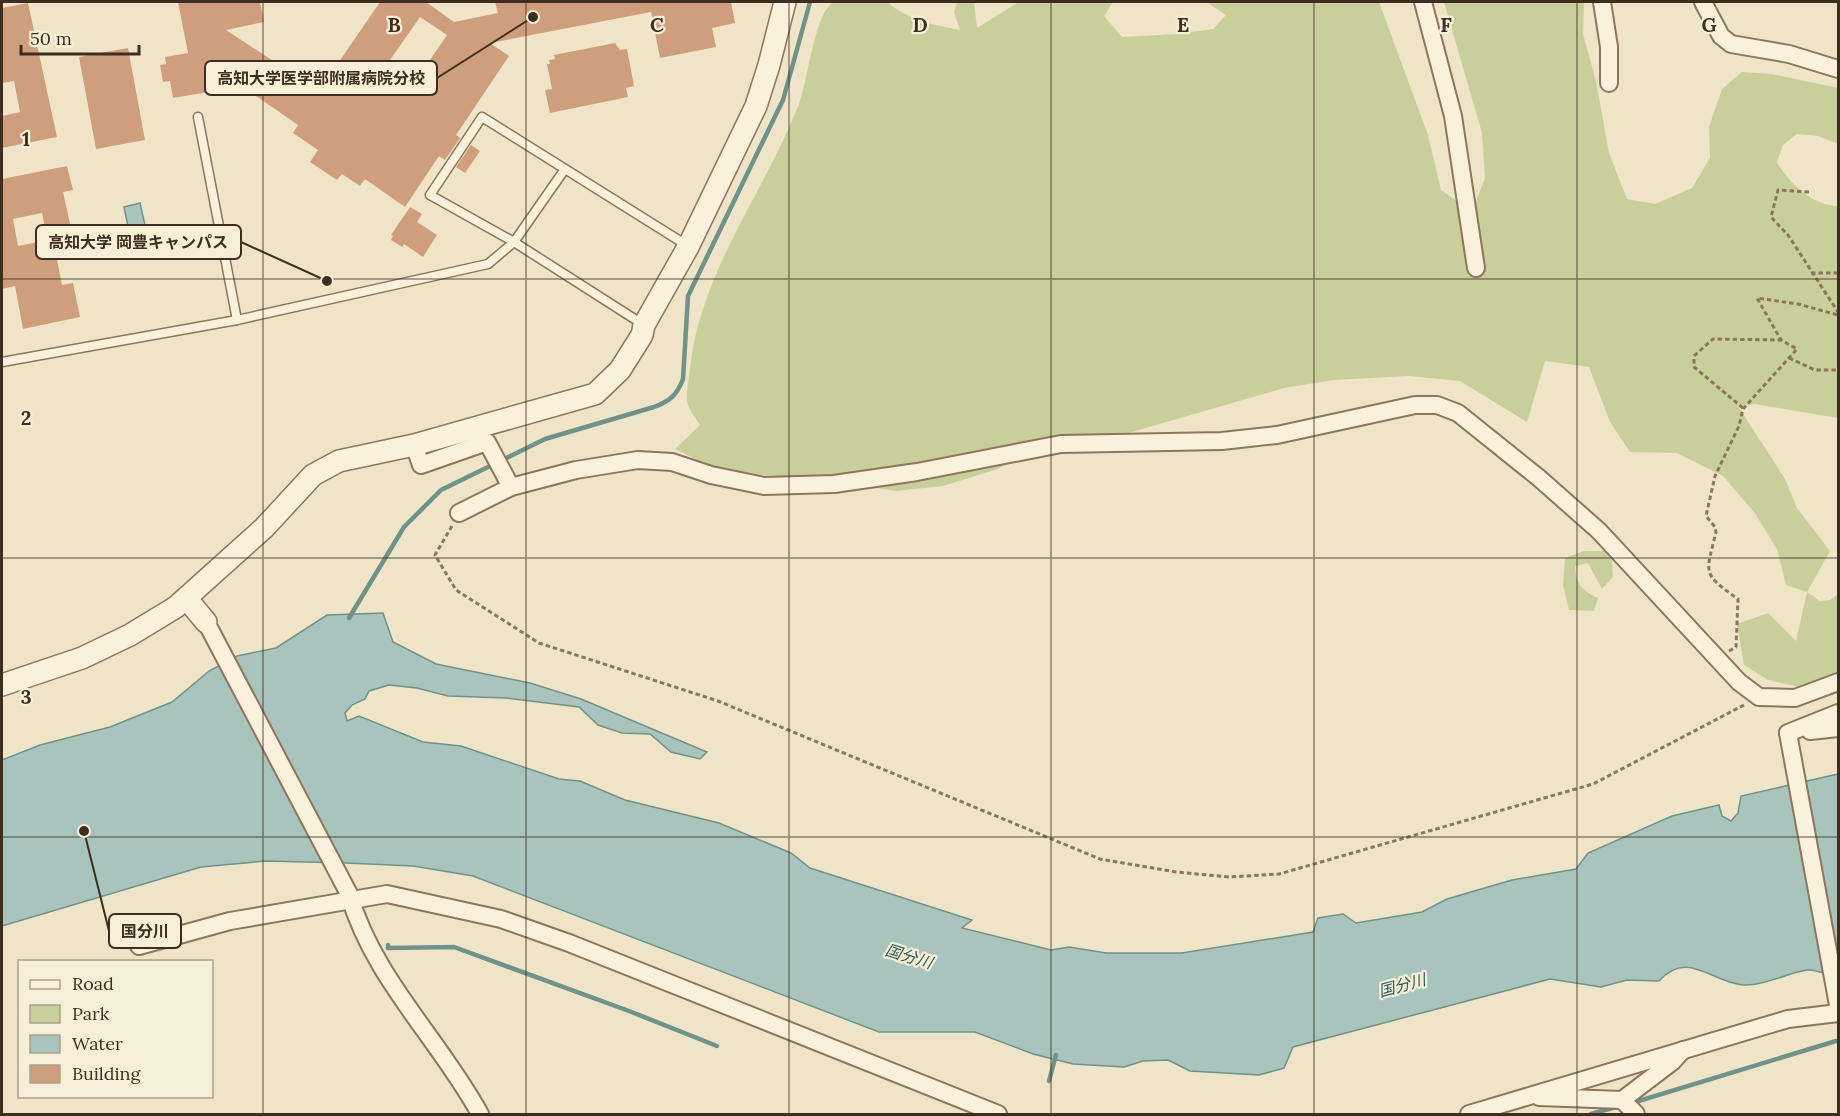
<svg xmlns="http://www.w3.org/2000/svg" width="1840" height="1116" font-family="Lora,'Noto Sans JP',serif">
	<rect width="100%" height="100%" fill="#f0e4c8"/>
	<!-- green -->
	<g fill="#c9cf9b">
		<path d="M833,2h54c21,18 47,23 73,28l-6,-18 3,-10h17l3,26 42,-26h94l-9,14 18,21 55,-3 36,-5 13,-14 -20,-13h173l49,133 13,55 31,22 13,-34 -3,-45 -38,-131h140l-1,32 13,47 13,72 18,46 28,5 37,-16 18,-30 -1,-31 13,-38 20,-17 30,2 66,14v56l-20,-8 -21,-2 -14,11 -6,17c13,22 35,43 61,44v212l-83,-14 -17,2 47,73 12,29 33,43 -23,41 13,9 10,-1 8,-6v86l-27,10 -43,-10 -24,-15 -7,-41 31,-11 28,28 11,-49 -21,-7 -9,-36 -23,-37 -31,-36 -46,-23 -47,-1 -20,-30 -21,-55 -44,-6 -18,61 -67,-41 -51,-5 -76,4 -49,8 -173,50 -85,15 -28,16 -55,17 -47,5 -46,-7 -48,-2 -37,-7 -41,-2 -49,-24 25,-24c-4,-7 -12,-16 -13,-24 -1,-10 2,-22 3,-32 10,-97 74,-176 109,-265 9,-23 15,-89 34,-102z"/>
		<path d="M1584,551h20l8,10 1,16 -11,12 -14,-26 -13,3c1,18 7,25 23,32l-4,13 -25,-1 -6,-25 2,-27z"/>
	</g>
	<!-- water -->
	<g fill="#a9c4bc" stroke="#6f938a" stroke-width="1.5">
		<polygon points="140,203 150,248 133,251 124,207"/>
		<path d="M383,613l10,29 43,22 94,19 51,16 126,53 -7,7 -29,-7 -21,-18 -28,-1 -24,-8 -19,-18 -73,-9 -58,-2 -31,-8 -28,-3 -20,6 -4,8 -13,6 -7,8 2,8 12,-5 64,26 38,4 98,33 21,2 45,19 94,23 72,30 19,15 162,52 -10,8 89,22 18,-3 37,6h76l131,-21 5,-14 25,-4 13,9 66,-11 25,-13 65,-19 64,-11 12,-16 84,-37 47,-11 3,11 9,5 7,-8 3,-17 97,-22v201c-11,1 -21,-6 -31,-5 -20,3 -43,16 -64,15 -32,-3 -56,-36 -84,-4l-32,-1 -26,7 -51,-8 -257,68 -9,21 -25,7 -69,-4 -22,-11 -25,1 -19,6 -51,-3 -40,-10 -58,-22h-96l-406,-156 -60,-10 -67,-3 -80,-2 -65,6 -199,59v-166l38,-15 70,-18 62,-25 37,-31 28,-15 39,-8 51,-33z"/>
	</g>
	<g fill="none" stroke-linecap="round" stroke-linejoin="round">
		<!-- stream -->
		<g stroke="#6f938a" stroke-width="4.5">
			<path d="M349,618l55,-91 37,-37 104,-51 109,-32c16,-6 23,-12 29,-28l5,-83 95,-196 27,-98"/>
			<polyline points="388,945 388,948 454,947 629,1011 717,1046"/>
			<polyline points="1049,1081 1056,1055"/>
			<polyline points="1632,1103 1836,1041"/>
			<polyline points="1591,1114 1616,1107"/>
		</g>
	</g>
	<!-- building -->
	<g fill="#cf9f7d" fill-rule="evenodd">
		<path d="M178,2h82l4,20 -38,8 93,61 61,-89h46l28,20 44,-9 -3,-11h236l4,21 -23,5 4,19 -56,11 -9,-46 -161,31 19,13 -53,79 4,3 -15,22 -6,-4 -34,51 -40,-28 -5,7 -18,-12 -5,6 -27,-18 8,-12 -25,-17 5,-8 -49,-34 -22,4 -1,-6 -53,9 -3,-17 -7,1 -3,-17 6,-1 -1,-7 23,-4zM420,17l27,18 -30,44 -27,-19z"/>
		<polygon points="28,3 57,137 2,148 2,116 20,112 14,81 2,83 2,8"/>
		<polygon points="615,43 620,50 627,49 634,86 626,88 628,97 550,113 545,90 552,89 547,64 550,64 549,60 555,59 554,55"/>
		<polygon points="128,48 145,140 96,149 79,57"/>
		<polygon points="471,145 480,151 465,173 456,167"/>
		<polygon points="67,166 73,190 63,192 71,228 46,233 42,213 13,219 18,246 53,239 62,285 73,283 80,317 23,329 15,286 2,289 2,179"/>
		<polygon points="410,207 422,214 417,222 437,235 423,257 404,244 402,247 391,240 393,236 391,235"/>
	</g>
	<g fill="none" stroke-linecap="round" stroke-linejoin="round">
		<!-- service casing -->
		<g stroke="#8d765c" stroke-width="11">
			<g id="service">
				<polyline points="198,117 237,320"/>
				<polyline points="644,325 514,242 430,195 482,117 688,246"/>
				<polyline points="2,362 237,320 488,264 514,242 565,169"/>
			</g>
		</g>
		<!-- minor casing -->
		<g stroke="#8d765c" stroke-width="20">
			<g id="minor">
				<polyline points="1423,2 1453,116 1476,268"/>
				<polyline points="1602,2 1609,47 1609,83"/>
				<polyline points="1703,2 1721,36 1731,44 1789,54 1838,69"/>
				<polyline points="414,445 421,465 487,442 511,487 576,470 638,460 672,462 711,475 764,486 834,484 917,472 1061,444 1222,441 1277,435 1415,405 1437,405 1458,413 1539,478 1599,531 1739,682 1759,697 1795,698 1838,682"/>
				<polyline points="459,513 511,487"/>
				<path d="M206,622l143,272c24,84 90,145 131,220"/>
				<polyline points="1810,731 1838,728"/>
				<polyline points="1788,733 1838,1005"/>
				<polyline points="1788,733 1838,713"/>
				<polyline points="139,946 230,921 387,894 501,919 569,943 998,1114"/>
				<polyline points="1539,1097 1622,1100"/>
				<polyline points="1469,1114 1788,1019 1838,1013"/>
				<polyline points="1636,1114 1622,1100 1672,1062 1683,1050"/>
			</g>
		</g>
		<!-- tertiary casing -->
		<g stroke="#8d765c" stroke-width="24">
			<g id="tertiary">
				<polyline points="186,598 206,622"/>
				<polyline points="2,685 82,658 130,635 176,607 264,528 313,475 339,461 414,445 595,394 620,370 642,335 644,325 688,247 756,106 769,65 785,2"/>
			</g>
		</g>
		<!-- path -->
		<g stroke="#8d765c" stroke-width="3" stroke-dasharray="4.5 3" stroke-linecap="butt">
			<polyline points="1809,192 1778,190 1771,217 1788,235 1838,312"/>
			<polyline points="1811,273 1838,273"/>
			<polyline points="1789,358 1815,370 1838,370"/>
			<polyline points="1743,408 1694,367 1694,356 1713,339 1781,340"/>
			<polyline points="452,526 435,555 456,590 539,643 718,701 1100,859 1176,872 1229,877 1279,874 1593,784 1744,705"/>
			<path d="M1729,651l7,-4 2,-48c-37,-26 -32,-25 -22,-67l-1,-5 -9,-11 9,-40 24,-50 4,-17 54,-60 -16,-9 -24,-42 41,6 40,11"/>
		</g>
		<!-- service -->
		<use href="#service" stroke="#faf1dc" stroke-width="8"/>
		<!-- minor -->
		<use href="#minor" stroke="#faf1dc" stroke-width="16"/>
		<!-- tertiary -->
		<use href="#tertiary" stroke="#faf1dc" stroke-width="21"/>
	</g>
	<!-- grid -->
	<path fill="none" stroke="#3d2e20" stroke-width="1.5" stroke-opacity="0.55" d="M263,2v1112M526,2v1112M789,2v1112M1051,2v1112M1314,2v1112M1577,2v1112M2,279h1836M2,558h1836M2,837h1836"/>
	<g text-anchor="middle" dominant-baseline="central" stroke-width="4.5" stroke-linejoin="round" paint-order="stroke">
		<!-- water labels -->
		<g font-size="16" font-style="italic" fill="#2f5d5a" stroke="#f7eed8">
			<text transform="translate(909 956) rotate(17)">国分川</text>
			<text transform="translate(1402 985) rotate(-15)">国分川</text>
		</g>
	</g>
	<g font-size="20" text-anchor="middle" font-weight="bold" fill="#3d2e20" stroke="#f7eed8" stroke-width="4.5" stroke-linejoin="round" paint-order="stroke">
		<text x="394" y="32">B</text>
		<text x="657" y="32">C</text>
		<text x="920" y="32">D</text>
		<text x="1183" y="32">E</text>
		<text x="1446" y="32">F</text>
		<text x="1709" y="32">G</text>
		<text x="26" y="146">1</text>
		<text x="26" y="425">2</text>
		<text x="26" y="704">3</text>
	</g>
	<!-- callouts -->
	<path fill="none" stroke="#3d2e20" stroke-width="2" d="M533 17L437 78M327 281L241 242M84 831L109 931"/>
	<g fill="#3d2e20" stroke="#f7eed8" stroke-width="2">
		<circle cx="533" cy="17" r="6"/>
		<circle cx="327" cy="281" r="6"/>
		<circle cx="84" cy="831" r="6"/>
	</g>
	<g fill="#f7eed8" stroke="#3d2e20" stroke-width="2">
		<rect x="205" y="61" width="232" height="34" rx="6"/>
		<rect x="36" y="225" width="205" height="34" rx="6"/>
		<rect x="109" y="914" width="72" height="34" rx="6"/>
	</g>
	<g font-size="16" text-anchor="middle" font-weight="bold" fill="#3d2e20">
		<text x="321" y="84">高知大学医学部附属病院分校</text>
		<text x="138" y="248">高知大学 岡豊キャンパス</text>
		<text x="145" y="937">国分川</text>
	</g>
	<!-- border -->
	<rect width="1840" height="1116" fill="none" stroke="#3d2e20" stroke-width="6"/>
	<!-- legend -->
	<rect x="18" y="960" width="195" height="138" fill="#f7eed8" stroke="#ada18e" stroke-width="1.5"/>
	<rect x="30" y="980" width="30" height="9" fill="#faf1dc" stroke="#ada18e" stroke-width="1.5"/>
	<text x="72" y="990" font-size="18" fill="#3d2e20">Road</text>
	<rect x="30" y="1005" width="30" height="18" fill="#c9cf9b" stroke="#ada18e" stroke-width="1.5"/>
	<text x="72" y="1020" font-size="18" fill="#3d2e20">Park</text>
	<rect x="30" y="1035" width="30" height="18" fill="#a9c4bc" stroke="#ada18e" stroke-width="1.5"/>
	<text x="72" y="1050" font-size="18" fill="#3d2e20">Water</text>
	<rect x="30" y="1065" width="30" height="18" fill="#cf9f7d" stroke="#ada18e" stroke-width="1.5"/>
	<text x="72" y="1080" font-size="18" fill="#3d2e20">Building</text>
	<!-- scale -->
	<path d="M21 45v9h118v-9" fill="none" stroke="#3d2e20" stroke-width="3"/>
	<text x="30" y="45" font-size="18" fill="#3d2e20" stroke="#f7eed8" stroke-width="4.5" paint-order="stroke">50 m</text>
</svg>
